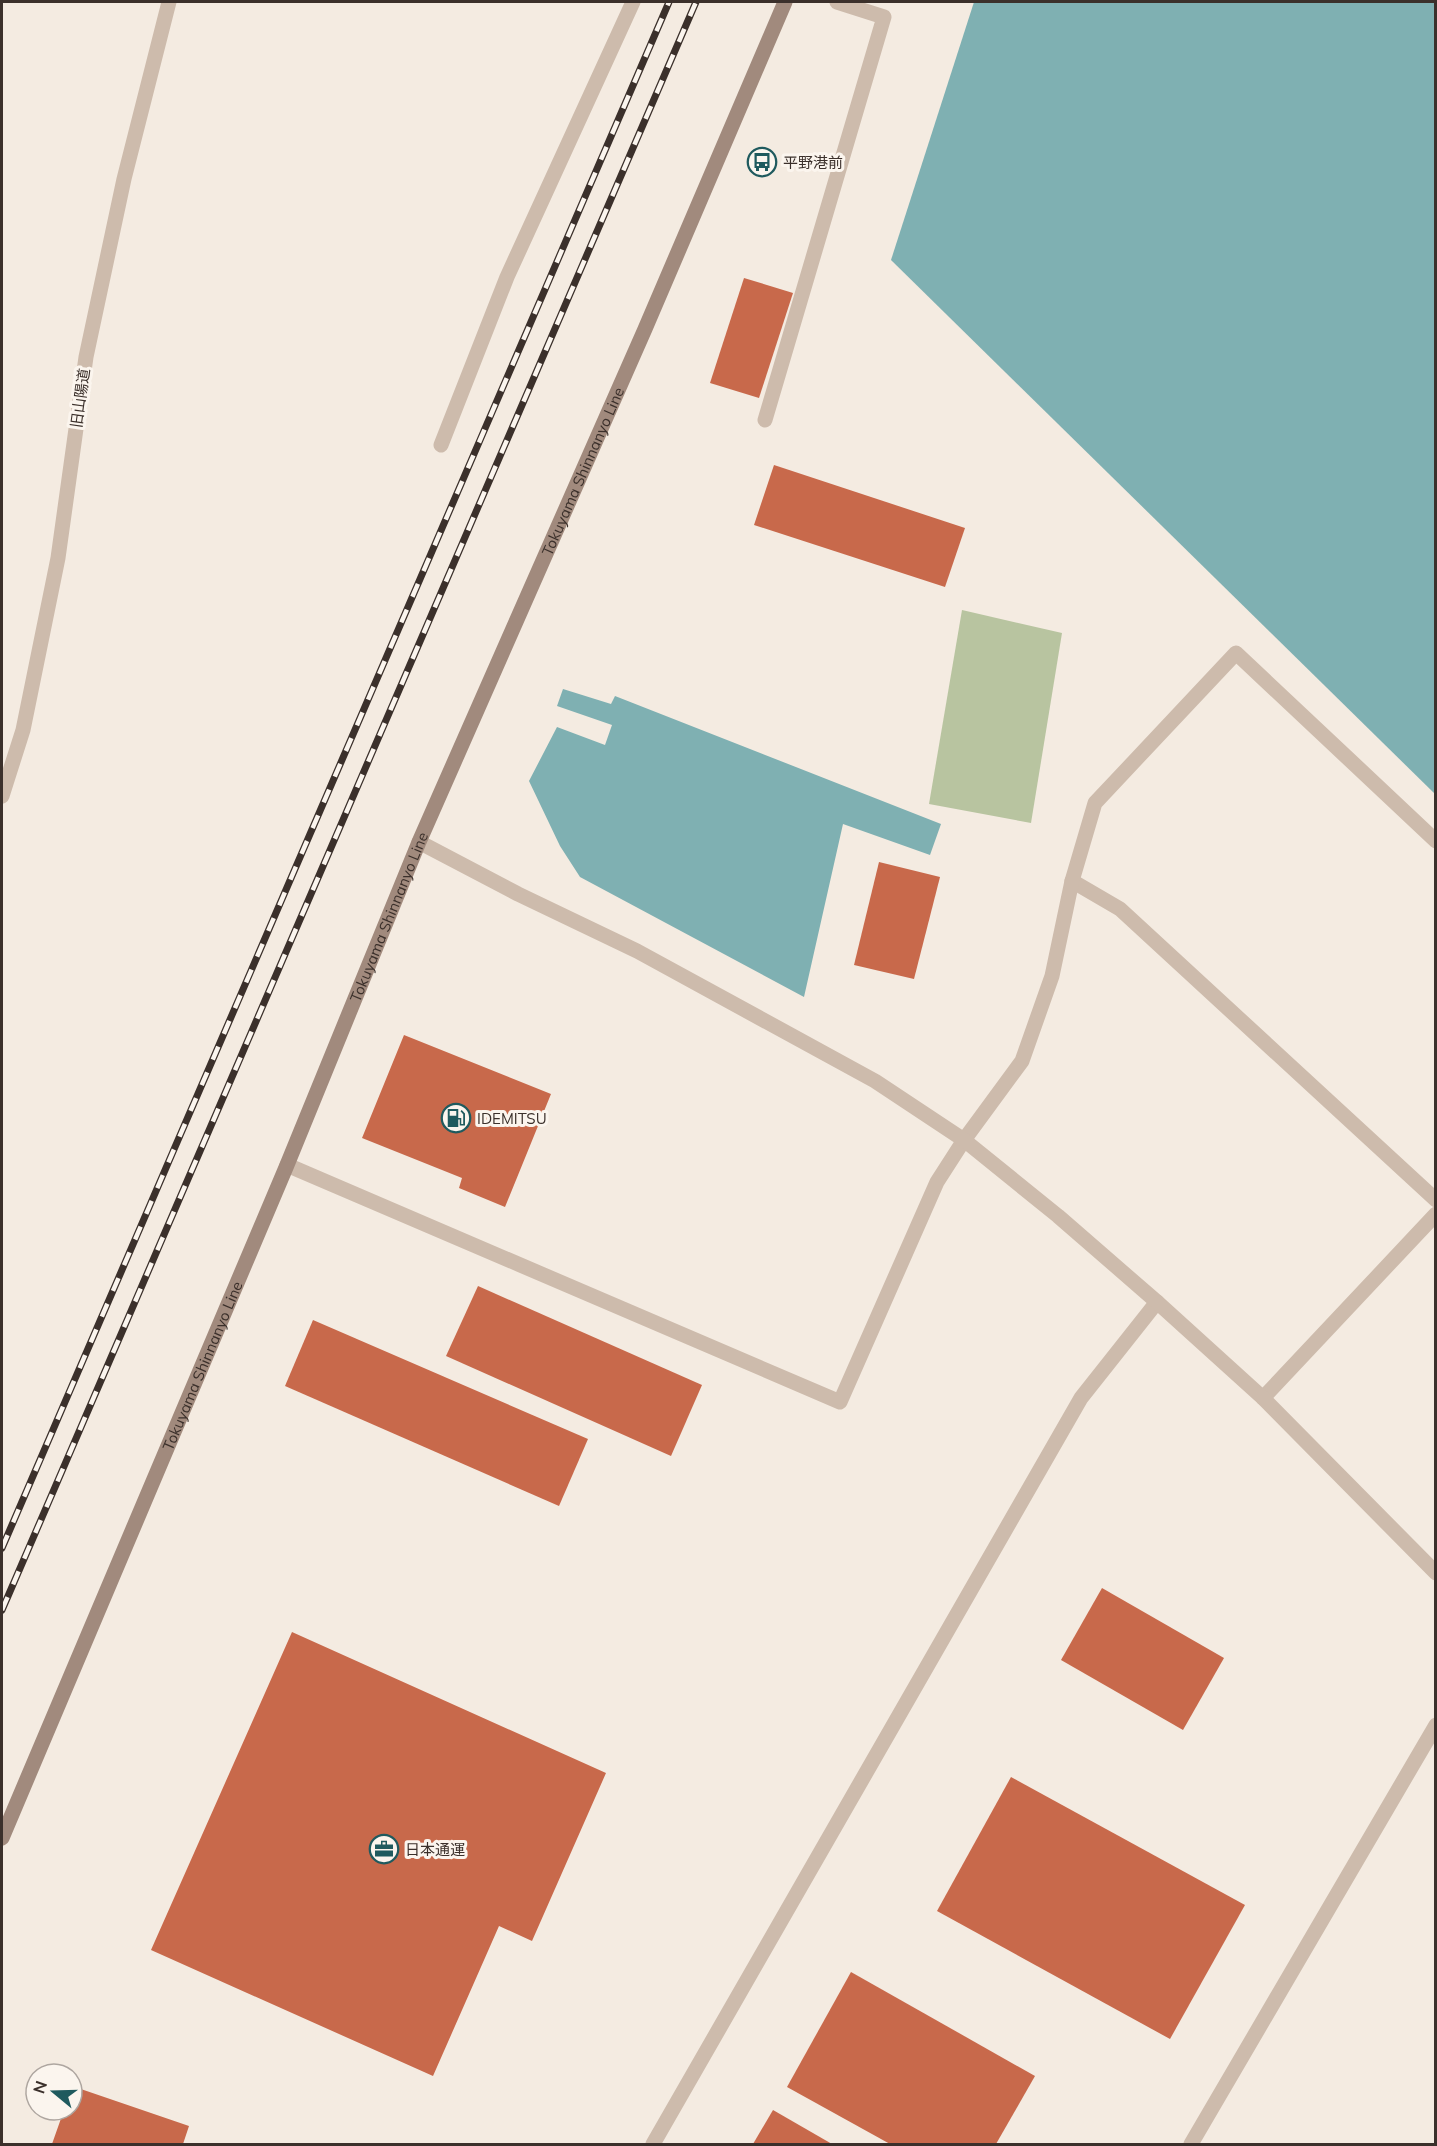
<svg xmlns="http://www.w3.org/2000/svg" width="1437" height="2146" font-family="Mulish,'Noto Sans JP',sans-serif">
	<rect width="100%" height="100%" fill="#f4ebe1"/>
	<!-- green -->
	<polygon fill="#b8c4a0" points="962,610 1062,633 1031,823 929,804"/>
	<!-- water -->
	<g fill="#7fb0b2">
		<polygon points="974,2 1435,2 1435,794 891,260"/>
		<polygon points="563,689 611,704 615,696 941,824 930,855 843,824 804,997 580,877 560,846 529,781 557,727 605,745 612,725 557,706"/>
	</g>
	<!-- building -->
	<g fill="#c8694b">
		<polygon points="744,278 793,293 759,398 710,383"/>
		<polygon points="774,465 965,528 945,587 754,525"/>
		<polygon points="879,862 940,877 914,979 854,965"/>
		<polygon points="404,1035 551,1094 505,1207 459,1188 462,1178 362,1138"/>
		<polygon points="478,1286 702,1385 671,1456 446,1356"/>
		<polygon points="313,1320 588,1439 559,1506 285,1386"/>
		<polygon points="1102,1588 1224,1658 1183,1730 1061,1660"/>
		<polygon points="292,1632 606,1773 532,1941 499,1926 433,2076 151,1950"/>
		<polygon points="1011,1777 1245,1905 1170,2039 937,1911"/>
		<polygon points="851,1972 1035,2076 996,2144 890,2144 787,2087"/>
		<polygon points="72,2086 189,2126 183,2144 52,2144 64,2110 72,2110"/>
		<polygon points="773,2110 832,2144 753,2144"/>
	</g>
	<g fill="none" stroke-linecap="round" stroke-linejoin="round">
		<!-- service -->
		<g stroke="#cdbbac" stroke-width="15">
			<polyline points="1072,881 1120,909 1436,1200"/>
			<polyline points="964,1140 1022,1061 1052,976 1072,881 1095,803 1236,653 1436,841"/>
		</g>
		<!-- minor -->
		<g stroke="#cdbbac" stroke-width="15">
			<polyline points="765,420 884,17 837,2"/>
			<polyline points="441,445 507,277 633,2"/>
			<polyline points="2,796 23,730 58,558 86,357 124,179 169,2"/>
			<polyline points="287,1165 840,1402 937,1182 964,1140"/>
			<polyline points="1263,1398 1436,1214"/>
			<polyline points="653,2144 1081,1398 1157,1302"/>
			<polyline points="1191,2144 1436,1725"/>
		</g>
		<!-- tertiary -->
		<polyline stroke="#cdbbac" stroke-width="15" points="419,842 518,894 637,951 875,1081 964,1140 1058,1216 1157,1302 1263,1398 1436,1573"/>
		<!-- secondary -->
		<path stroke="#a18a7d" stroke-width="15" id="s1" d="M2,1838l285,-673 132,-323 226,-513 140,-327"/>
		<!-- rail casing -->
		<g stroke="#3b302b" stroke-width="7">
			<g id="rail">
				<polyline points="2,1548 669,2"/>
				<polyline points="2,1610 696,2"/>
			</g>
		</g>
		<!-- rail -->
		<use href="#rail" stroke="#fbf5ee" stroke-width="4.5" stroke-dasharray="14" stroke-linecap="butt"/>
	</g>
	<!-- icons -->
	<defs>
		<g id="bus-ring" transform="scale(1.5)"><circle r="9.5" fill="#fbf5ee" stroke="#1f5a5e" stroke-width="1.5"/><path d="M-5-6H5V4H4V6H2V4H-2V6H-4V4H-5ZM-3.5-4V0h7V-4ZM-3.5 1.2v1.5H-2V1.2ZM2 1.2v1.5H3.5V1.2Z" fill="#1f5a5e"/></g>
		<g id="fuel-ring" transform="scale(1.5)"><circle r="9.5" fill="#fbf5ee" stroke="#1f5a5e" stroke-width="1.5"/><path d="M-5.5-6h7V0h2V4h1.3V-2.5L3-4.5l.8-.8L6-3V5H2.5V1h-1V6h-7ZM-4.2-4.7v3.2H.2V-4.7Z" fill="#1f5a5e"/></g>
		<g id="office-ring" transform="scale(1.5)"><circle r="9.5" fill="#fbf5ee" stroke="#1f5a5e" stroke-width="1.5"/><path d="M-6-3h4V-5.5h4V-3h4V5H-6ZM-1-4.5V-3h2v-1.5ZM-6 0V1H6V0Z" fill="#1f5a5e"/></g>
	</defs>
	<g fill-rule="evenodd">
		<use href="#bus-ring" x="762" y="162"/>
		<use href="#fuel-ring" x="456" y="1118"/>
		<use href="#office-ring" x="384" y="1849"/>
	</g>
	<g text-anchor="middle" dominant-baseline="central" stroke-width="6" stroke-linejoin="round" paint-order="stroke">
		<!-- poi labels -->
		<g font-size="15" fill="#3b302b" stroke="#fbf5ee" text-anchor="start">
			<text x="783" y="162">平野港前</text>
			<text x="477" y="1118">IDEMITSU</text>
			<text x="405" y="1849">日本通運</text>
		</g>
		<!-- street labels -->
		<g font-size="15" fill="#3b302b" stroke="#fbf5ee">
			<text transform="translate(80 398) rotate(-82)">旧山陽道</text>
			<text stroke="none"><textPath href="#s1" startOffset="1485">Tokuyama Shinnanyo Line</textPath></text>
			<text stroke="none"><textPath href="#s1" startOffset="999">Tokuyama Shinnanyo Line</textPath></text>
			<text stroke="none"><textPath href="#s1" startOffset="513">Tokuyama Shinnanyo Line</textPath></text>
		</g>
	</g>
	<!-- border -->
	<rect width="1437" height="2146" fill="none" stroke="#3b302b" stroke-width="6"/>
	<!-- north arrow -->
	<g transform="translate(54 2092) rotate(289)"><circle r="28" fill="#fbf5ee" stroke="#aea6a0" stroke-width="1.5"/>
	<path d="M0-4.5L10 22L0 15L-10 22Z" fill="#1f5a5e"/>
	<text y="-9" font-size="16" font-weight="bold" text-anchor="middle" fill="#3b302b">N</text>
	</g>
</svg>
